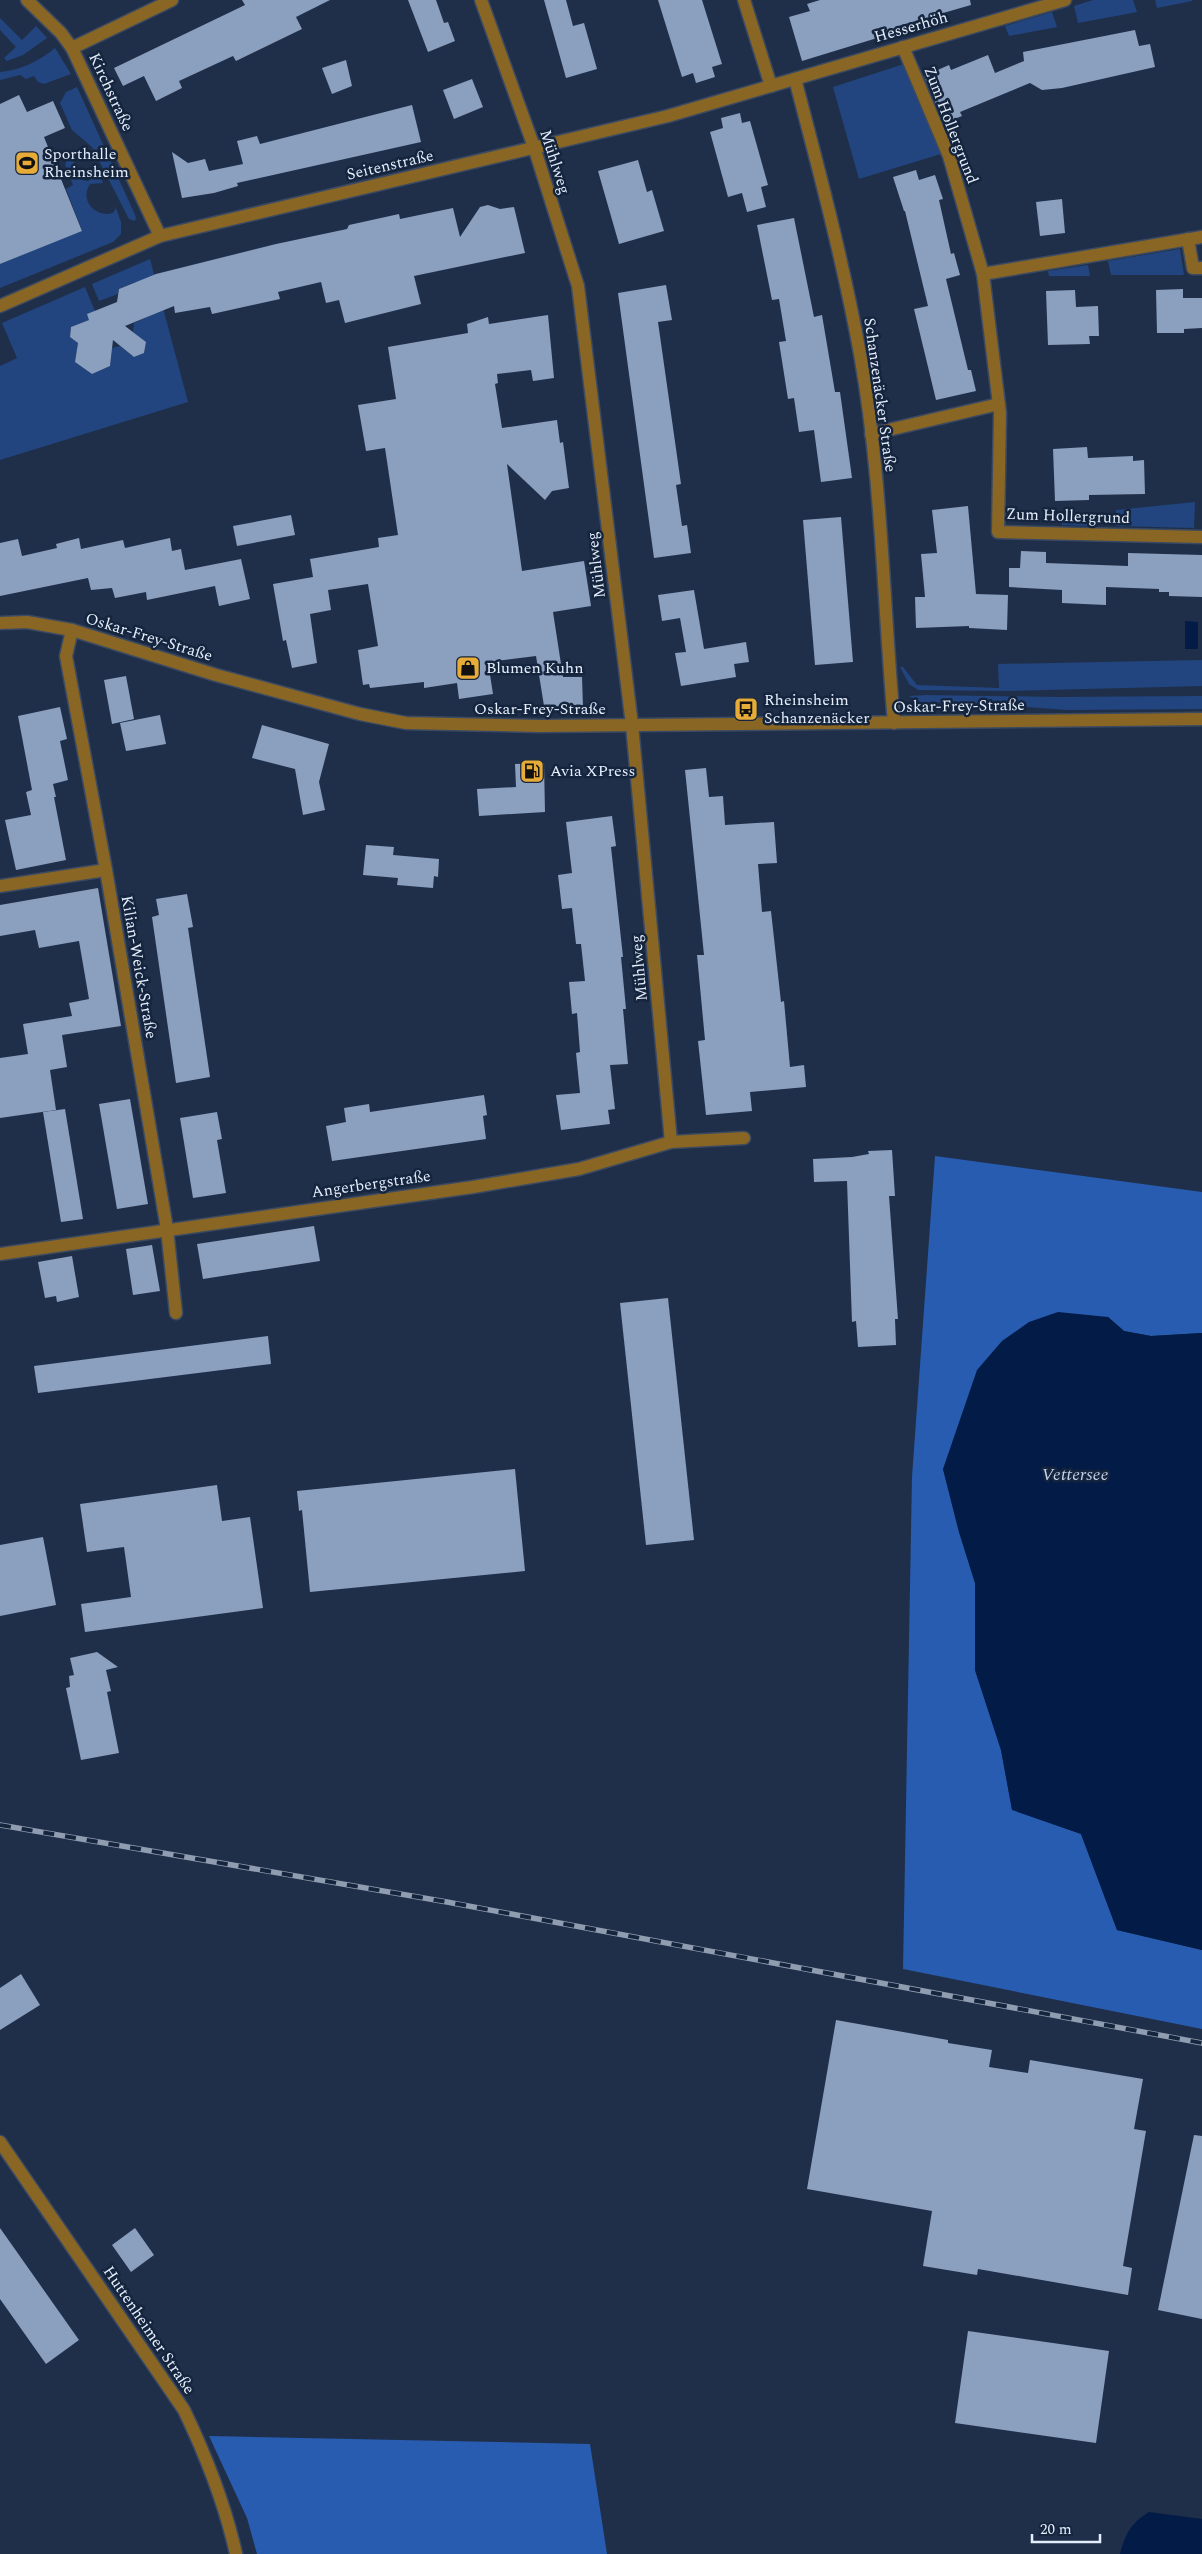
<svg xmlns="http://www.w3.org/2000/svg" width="1202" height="2554" font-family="Spectral,serif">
	<rect width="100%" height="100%" fill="#1f2f49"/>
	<!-- green -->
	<g fill="#224580">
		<polygon points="1093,0 1133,0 1137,12 1078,23 1074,6"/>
		<polygon points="1155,0 1192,0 1192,1 1157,8"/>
		<polygon points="1052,12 1057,27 1009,36 1005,26"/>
		<polygon points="0,18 22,40 36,26 47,38 23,55 7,61 4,58 16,47 0,30"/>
		<path d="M55,48l16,26 -27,10 -6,-2 -4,-6 -8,3 -6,-4 -20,5v-8c21,-2 39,-11 55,-24z"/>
		<polygon points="904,64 944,153 859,179 833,87"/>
		<polygon points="77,87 136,217 135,221 129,219 92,147 72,130 60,103 66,92"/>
		<path d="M83,147l4,8c-10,0 -14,5 -14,14l9,11 6,1 11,-8 4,10 -13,1c-11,17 6,34 23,29l3,-5 5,14v12l-8,8 -113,46v-24l82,-34 -16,-41 7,-4 -8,-21 5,-12z"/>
		<polygon points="1180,249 1184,275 1111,275 1108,261"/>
		<polygon points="150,259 188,402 0,460 0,366 17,358 2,323 85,287 95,311 89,320 71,327 70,337 78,343 75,362 92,374 110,366 112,348 120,346 134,357 144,353 146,342 133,332 134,323 149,316 152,295 135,282 119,289 118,294 99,301 92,284"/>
		<polygon points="1088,265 1090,276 1049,276 1048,271"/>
		<polygon points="1195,502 1194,528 1116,526 1116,510"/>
		<polygon points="1094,513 1094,526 1062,525 1062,516"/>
		<polygon points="1202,660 1202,686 1011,691 918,690 909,684 900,667 903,667 917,685 999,688 998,664"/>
		<polygon points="927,695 1058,697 1202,696 1202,709 1067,710 972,703 921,702 909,696"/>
	</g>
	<!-- forest -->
	<g fill="#285cb1">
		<polygon points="935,1156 1202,1192 1202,1333 1151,1336 1124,1331 1108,1317 943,1469 959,1532 975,1583 975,1670 1001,1750 1012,1809 1081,1834 1117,1930 1202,1950 1202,2029 903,1969 912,1477"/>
		<polygon points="209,2436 590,2444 607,2554 257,2554 247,2518"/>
	</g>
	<!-- water -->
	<g fill="#021b47">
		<polygon points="1185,621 1198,622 1198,649 1185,649"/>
		<polygon points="1058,1312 1108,1317 1124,1331 1151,1336 1202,1333 1202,1950 1117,1930 1081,1834 1012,1810 1001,1750 975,1670 975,1583 959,1532 943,1469 977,1370 1002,1341 1029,1322"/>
		<path d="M1149,2512l53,7v35h-82c5,-20 11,-31 29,-42z"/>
	</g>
	<!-- building -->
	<g fill="#8b9fbf">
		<polygon points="242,0 330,0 296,17 302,29 236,61 233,56 179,81 182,88 156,101 144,76 123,86 114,68 245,5"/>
		<polygon points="408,0 436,0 444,23 448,22 455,41 428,52"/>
		<polygon points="544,0 566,0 573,26 584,23 597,69 566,78"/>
		<polygon points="658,0 702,0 722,64 712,67 715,77 696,83 693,73 682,77"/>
		<polygon points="820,0 970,0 971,5 898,26 900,31 802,61 789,17 810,11 807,4"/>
		<polygon points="1135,30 1139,46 1150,44 1155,67 1062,88 1042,90 1030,83 960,112 962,116 944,123 924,76 949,65 951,70 988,55 995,73 1024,61 1023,52"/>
		<polygon points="346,60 352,86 332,94 322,68"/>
		<polygon points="472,79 483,107 454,119 443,90"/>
		<polygon points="19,95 27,112 53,101 65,128 44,137 82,231 0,264 0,104"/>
		<polygon points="412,105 421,142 237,183 238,186 214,193 182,198 172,152 188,163 205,159 209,171 243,164 237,141 257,136 260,144"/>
		<polygon points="740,113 742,123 750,121 768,185 761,187 766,207 747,212 742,193 728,197 710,132 723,128 721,118"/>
		<polygon points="638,160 647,192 652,190 664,231 619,244 598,171"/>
		<polygon points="916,170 919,180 935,175 943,199 939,200 951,254 954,253 960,275 946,279 968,370 971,370 976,391 936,400 914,309 928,306 905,211 904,211 893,177"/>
		<polygon points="1062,199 1065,233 1040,236 1036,202"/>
		<polygon points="488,205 500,209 514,207 525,253 414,276 421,304 345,323 339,300 326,303 321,282 278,292 280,299 212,314 210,307 175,313 174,306 125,326 146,342 144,353 134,357 113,340 110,366 92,374 75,362 78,343 70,337 71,327 89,320 87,314 117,302 119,289 156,274 276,244 347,229 349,225 399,214 400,219 453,208 460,237 480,207"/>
		<polygon points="794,218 814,317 822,315 835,392 840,392 852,478 821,482 814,430 799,432 794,398 788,399 779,342 786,341 779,299 772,300 757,225"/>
		<polygon points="666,285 672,320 658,322 681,484 676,485 682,526 687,525 691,553 654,558 618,293"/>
		<polygon points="1183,289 1183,298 1202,298 1202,328 1184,329 1184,333 1157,333 1156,290"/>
		<polygon points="1075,290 1076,307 1098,306 1099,336 1089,336 1090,344 1048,345 1046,291"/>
		<polygon points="548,315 554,378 533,381 531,370 497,374 498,383 495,384 502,428 557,420 560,443 563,442 569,488 552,491 545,500 507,464 522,571 584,561 591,606 553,612 563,677 582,677 583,707 544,706 536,656 488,662 493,694 459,699 457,683 424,688 424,682 370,688 369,684 363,685 358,650 378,646 368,584 328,590 331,610 310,614 317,663 292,668 286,640 283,641 273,584 313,577 310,559 379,547 378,538 398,535 385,448 366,451 358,405 396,399 388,347 468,333 467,324 488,317 489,324"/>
		<polygon points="1087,447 1088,458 1133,456 1133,461 1144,460 1145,494 1089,495 1089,500 1055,501 1053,449"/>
		<polygon points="968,506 976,594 1008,595 1007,630 969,628 969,626 916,628 915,597 925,597 921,554 937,553 932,510"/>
		<polygon points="291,515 295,535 237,546 233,526"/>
		<polygon points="841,517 853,662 815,665 803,520"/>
		<polygon points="79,538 81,549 123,540 125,548 170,538 172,551 181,549 185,570 241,559 250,599 219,606 215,586 147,600 146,592 115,598 112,588 91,590 88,578 0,596 0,543 18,539 22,556 57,548 56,544"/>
		<polygon points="1021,551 1046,552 1046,563 1128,566 1128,553 1202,555 1202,597 1169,596 1169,592 1159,592 1159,589 1106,587 1106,605 1062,603 1062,590 1009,587 1009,568 1020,568"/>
		<polygon points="694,590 704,649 746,642 749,662 734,664 736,677 681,686 675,653 686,652 680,618 662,621 658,595"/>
		<polygon points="126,676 134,719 112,724 104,680"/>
		<polygon points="60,707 67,739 60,741 68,780 53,784 56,797 54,797 66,860 16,870 5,820 31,815 26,792 32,790 18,716"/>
		<polygon points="160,715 166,744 126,751 120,723"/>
		<polygon points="262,725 329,744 319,782 325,810 303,815 295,769 252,758"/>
		<polygon points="544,763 545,812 479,816 477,789 516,787 515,764"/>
		<polygon points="706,768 709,797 723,796 725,825 774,822 777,863 758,864 762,912 771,911 781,1002 784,1001 790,1067 804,1065 806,1087 750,1092 752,1111 706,1115 698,1041 705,1040 697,955 704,955 685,770"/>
		<polygon points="612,816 616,846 611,847 623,957 621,957 626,1009 623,1009 628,1064 610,1065 615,1109 608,1110 610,1124 561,1130 556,1095 580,1093 576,1053 580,1052 577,1013 572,1014 569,982 585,981 581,944 576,944 572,908 562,909 558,875 572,873 566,822"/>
		<polygon points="366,845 394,847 393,855 439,859 438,877 434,876 433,888 397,885 398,878 363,875"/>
		<polygon points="98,888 121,1026 62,1035 67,1067 50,1070 56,1110 0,1118 0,1058 28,1054 23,1024 72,1016 69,1003 89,999 79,941 39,948 35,930 0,936 0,905"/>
		<polygon points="187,894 193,927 188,928 210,1077 176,1083 152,917 159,915 156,899"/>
		<polygon points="484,1095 487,1115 483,1116 486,1139 332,1161 326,1126 346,1122 344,1108 369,1104 370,1112"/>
		<polygon points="130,1099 148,1204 117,1209 99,1104"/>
		<polygon points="65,1109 83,1219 61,1222 43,1112"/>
		<polygon points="217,1112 222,1139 217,1140 226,1193 193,1198 180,1118"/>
		<polygon points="892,1150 895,1196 889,1196 898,1319 895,1319 896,1345 858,1347 856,1321 852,1322 847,1181 814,1182 813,1159 852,1157 869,1154 868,1151"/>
		<polygon points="314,1226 320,1261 203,1279 197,1244"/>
		<polygon points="152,1245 160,1291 133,1295 126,1249"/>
		<polygon points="72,1256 79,1297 57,1302 56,1296 45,1298 38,1262"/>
		<polygon points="668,1298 694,1540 646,1545 620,1303"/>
		<polygon points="268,1336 271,1364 38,1393 34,1366"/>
		<polygon points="515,1469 525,1571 310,1592 302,1510 299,1511 297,1491"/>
		<polygon points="217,1485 222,1521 250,1517 263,1608 85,1632 81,1604 131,1597 124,1547 87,1552 80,1504"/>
		<polygon points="43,1537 56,1605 0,1616 0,1545"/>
		<polygon points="97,1652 118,1667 106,1670 111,1691 107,1692 119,1753 81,1760 66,1688 70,1687 69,1676 74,1675 70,1658"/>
		<polygon points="21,1974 40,2005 0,2030 0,1988"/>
		<polygon points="836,2020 948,2040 948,2043 992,2050 989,2067 1028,2073 1030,2060 1143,2079 1134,2129 1146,2131 1123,2266 1132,2268 1128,2295 978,2269 977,2275 923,2266 932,2211 807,2189"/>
		<polygon points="1194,2135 1202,2136 1202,2319 1158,2310"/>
		<polygon points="0,2228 79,2340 46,2364 0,2299"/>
		<polygon points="135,2228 154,2255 131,2272 112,2245"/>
		<polygon points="968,2331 1109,2351 1096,2443 955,2423"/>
	</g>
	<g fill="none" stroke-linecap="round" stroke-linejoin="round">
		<!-- minor casing -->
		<g stroke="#3b4a62" stroke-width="15">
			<g id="minor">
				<polyline points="27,0 61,33 72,48 160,236"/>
				<polyline points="481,0 534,147 578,286 632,725 671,1142"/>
				<polyline points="744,0 771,86"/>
				<polyline points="903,47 949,156 983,274 1000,413 998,532 1202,537"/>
				<polyline points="72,48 172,0"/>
				<path d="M795,79c24,91 48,182 65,275 22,123 23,246 34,369"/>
				<polyline points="1188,239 1193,268 1202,268"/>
				<polyline points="983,274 1202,237"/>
				<polyline points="0,306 160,236 668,116 1065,0"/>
				<polyline points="871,434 999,404"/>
				<polyline points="0,623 27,622 72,630 216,675 360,714 406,723 540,726 1202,719"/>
				<polyline points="72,630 66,656 106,870 167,1229 176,1313"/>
				<polyline points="0,886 106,870"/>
				<polyline points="0,1254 473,1187 579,1169 671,1142 744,1138"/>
				<path d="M0,2142l184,268c22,46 41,94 52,144"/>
			</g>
		</g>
		<!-- minor -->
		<use href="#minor" stroke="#896624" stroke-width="12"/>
		<!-- rail casing -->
		<g stroke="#909caf" stroke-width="5.5">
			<polyline id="rail" points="0,1825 447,1902 1202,2043"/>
		</g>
		<!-- rail -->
		<use href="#rail" stroke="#15253e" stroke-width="4" stroke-dasharray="11" stroke-linecap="butt"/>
	</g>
	<!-- icons -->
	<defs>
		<g id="stadium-square" transform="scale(1.25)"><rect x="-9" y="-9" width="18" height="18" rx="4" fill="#e7ac37" stroke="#15253e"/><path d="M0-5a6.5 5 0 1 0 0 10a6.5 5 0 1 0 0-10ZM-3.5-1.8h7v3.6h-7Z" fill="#111"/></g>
		<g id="shop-square" transform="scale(1.25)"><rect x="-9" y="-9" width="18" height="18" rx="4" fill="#e7ac37" stroke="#15253e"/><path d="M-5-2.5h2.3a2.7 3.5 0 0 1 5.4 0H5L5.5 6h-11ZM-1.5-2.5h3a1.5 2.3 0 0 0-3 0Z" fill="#111"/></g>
		<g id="bus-square" transform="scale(1.25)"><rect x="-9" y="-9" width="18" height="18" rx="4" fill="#e7ac37" stroke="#15253e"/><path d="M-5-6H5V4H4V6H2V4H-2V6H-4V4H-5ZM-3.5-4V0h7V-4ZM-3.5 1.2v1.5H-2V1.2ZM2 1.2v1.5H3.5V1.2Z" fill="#111"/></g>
		<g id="fuel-square" transform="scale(1.25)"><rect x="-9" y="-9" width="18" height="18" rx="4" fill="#e7ac37" stroke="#15253e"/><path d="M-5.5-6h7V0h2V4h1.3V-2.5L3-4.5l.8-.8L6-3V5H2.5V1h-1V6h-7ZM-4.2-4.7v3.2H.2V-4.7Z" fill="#111"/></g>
	</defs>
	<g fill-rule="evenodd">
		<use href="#stadium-square" x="27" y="163"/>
		<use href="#shop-square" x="468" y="668"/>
		<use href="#bus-square" x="746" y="709"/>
		<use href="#fuel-square" x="532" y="771"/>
	</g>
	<g text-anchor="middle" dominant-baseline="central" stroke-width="5" stroke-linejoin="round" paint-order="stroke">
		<!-- street labels -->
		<g font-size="16" fill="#e5eefc" stroke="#15253e">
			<text transform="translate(911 27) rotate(-16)">Hesserhöh</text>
			<text transform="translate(111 92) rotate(65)">Kirchstraße</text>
			<text transform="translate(951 125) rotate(69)">Zum Hollergrund</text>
			<text transform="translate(555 162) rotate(72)">Mühlweg</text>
			<text transform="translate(390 165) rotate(-13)">Seitenstraße</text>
			<text transform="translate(880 395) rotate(82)">Schanzenäcker Straße</text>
			<text transform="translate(1068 516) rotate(2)">Zum Hollergrund</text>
			<text transform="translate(596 565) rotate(-97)">Mühlweg</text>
			<text transform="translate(149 637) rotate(17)">Oskar-Frey-Straße</text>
			<text transform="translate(959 706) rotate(-1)">Oskar-Frey-Straße</text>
			<text x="540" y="709">Oskar-Frey-Straße</text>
			<text transform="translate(139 967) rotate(80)">Kilian-Weick-Straße</text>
			<text transform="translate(639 968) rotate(-95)">Mühlweg</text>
			<text transform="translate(371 1184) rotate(-8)">Angerbergstraße</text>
			<text transform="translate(149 2330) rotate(56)">Huttenheimer Straße</text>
		</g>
		<!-- poi labels -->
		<g font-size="16" fill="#e5eefc" stroke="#15253e" text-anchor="start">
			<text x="44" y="154">Sporthalle<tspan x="44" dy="18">Rheinsheim</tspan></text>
			<text x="486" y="668">Blumen Kuhn</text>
			<text x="764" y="700">Rheinsheim<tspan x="764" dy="18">Schanzenäcker</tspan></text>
			<text x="550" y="771">Avia XPress</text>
		</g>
		<!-- water labels -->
		<g font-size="18" font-style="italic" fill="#c5d3ea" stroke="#15253e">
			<text x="1075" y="1474">Vettersee</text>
		</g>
	</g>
	<!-- scale -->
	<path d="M1032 2534v8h68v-8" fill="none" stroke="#e5eefc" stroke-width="2.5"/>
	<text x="1040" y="2534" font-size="15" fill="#e5eefc" stroke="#15253e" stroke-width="4" paint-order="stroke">20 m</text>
</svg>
